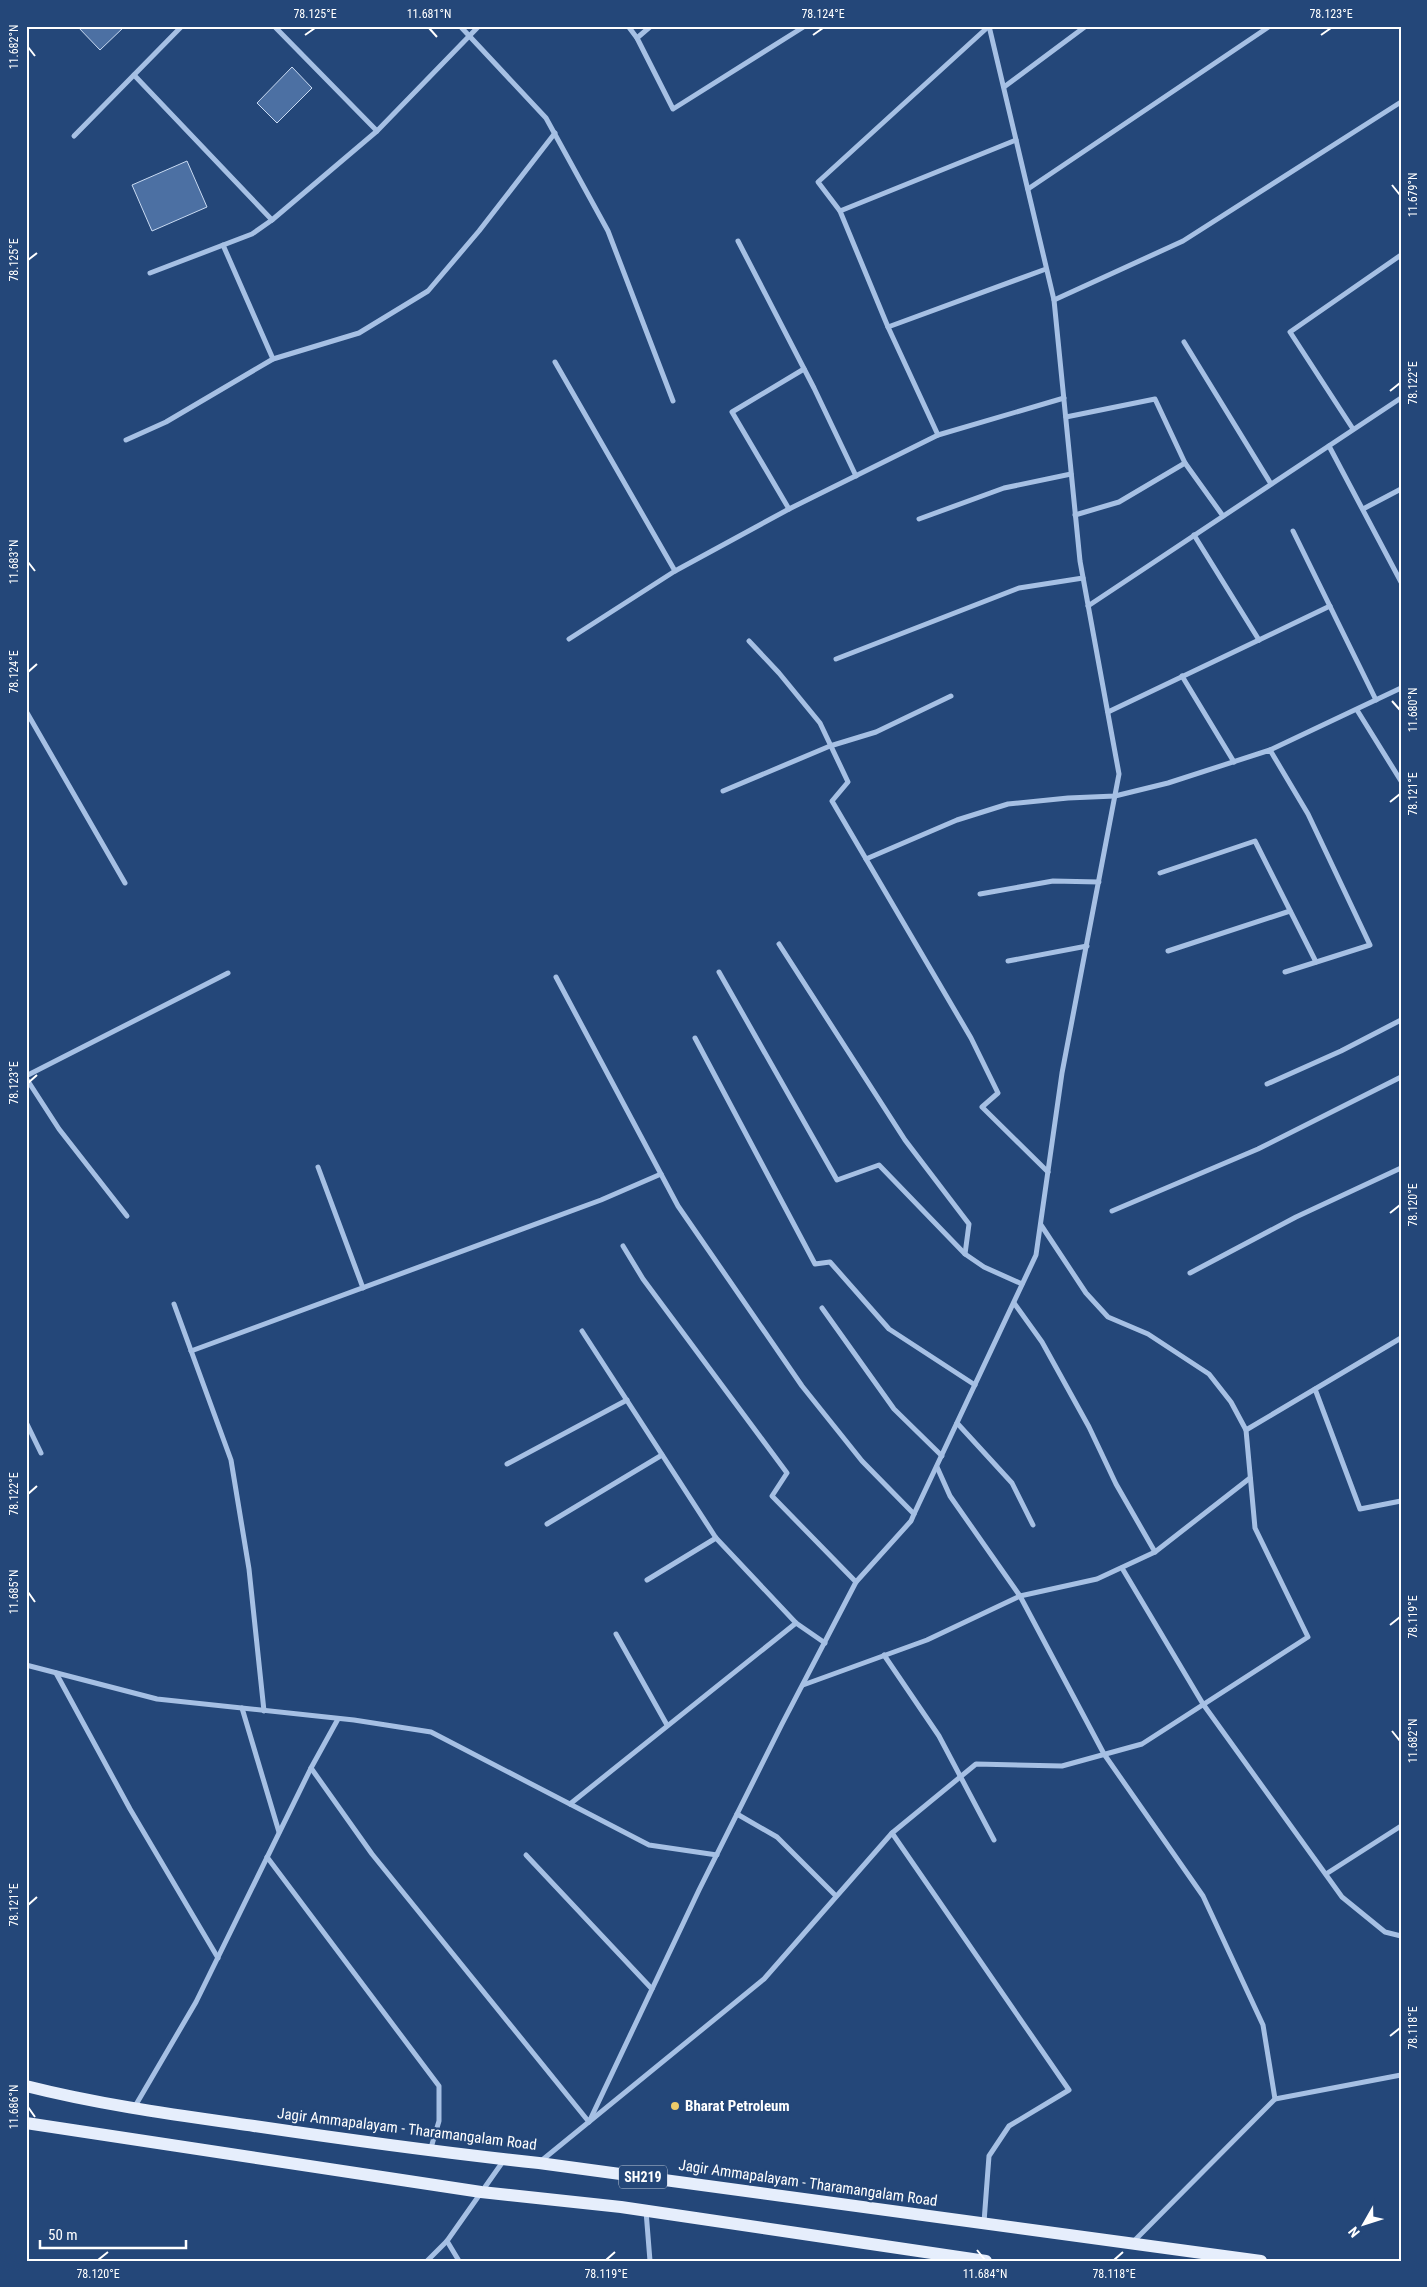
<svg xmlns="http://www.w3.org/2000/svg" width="1427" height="2287" font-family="'Roboto Condensed',sans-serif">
	<rect width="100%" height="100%" fill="#244779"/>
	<!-- building -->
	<g fill="#4c70a3" stroke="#c9dbf3">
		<polygon points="77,26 125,26 100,50"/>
		<polygon points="292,67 312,88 277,123 257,103"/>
		<polygon points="187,161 207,207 152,231 132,185"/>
	</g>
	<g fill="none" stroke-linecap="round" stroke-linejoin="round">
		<!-- street -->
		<g stroke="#a6c0e4" stroke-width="5">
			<polyline points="274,26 377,131"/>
			<polyline points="460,26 546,118 608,231 673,401"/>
			<polyline points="628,26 637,38 673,109 805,26"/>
			<polyline points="637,38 651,26"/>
			<polyline points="134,75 272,220"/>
			<polyline points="1004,87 1086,26"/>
			<polyline points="74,136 182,26"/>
			<polyline points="1028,189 1270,26"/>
			<polyline points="840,211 818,182 989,26"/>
			<polyline points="738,241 814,388 856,476"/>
			<polyline points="223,245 273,359"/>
			<polyline points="150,273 252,234 272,220 377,131 479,26"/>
			<polyline points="1054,300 1183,241 1401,102"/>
			<polyline points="888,327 840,211 1016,140"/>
			<polyline points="1184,342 1271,484"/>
			<polyline points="555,362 675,571"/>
			<polyline points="1066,417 1155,399 1185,463 1223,516"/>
			<polyline points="1353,429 1290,332 1401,255"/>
			<polyline points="938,435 888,327 1046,269"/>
			<polyline points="126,440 166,422 273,359 359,333 428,291 479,231 555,133"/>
			<polyline points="1329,446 1401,582"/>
			<polyline points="789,509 732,412 804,369"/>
			<polyline points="1363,509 1401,489"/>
			<polyline points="1075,515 1119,502 1185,463"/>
			<polyline points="919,519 1004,488 1071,474"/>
			<polyline points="1293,531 1376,700"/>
			<polyline points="1194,535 1259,640"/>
			<polyline points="1088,606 1401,398"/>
			<polyline points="569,639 675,571 789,509 938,435 1064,398"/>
			<polyline points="749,641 779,673 820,723 848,782 832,801 971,1038 998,1093 982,1107 1048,1172"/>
			<polyline points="836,659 1019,588 1083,578"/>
			<polyline points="1182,676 1234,762"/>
			<polyline points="1357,710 1401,781"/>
			<polyline points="26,711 125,883"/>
			<polyline points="1108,712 1330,606"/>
			<polyline points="1270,750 1401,688"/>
			<polyline points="723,791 830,746 876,732 951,696"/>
			<polyline points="866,859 957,820 1008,804 1068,798 1115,796 1168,783 1270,750 1308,814 1370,945 1285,972"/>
			<polyline points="1160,873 1255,841 1316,962"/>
			<polyline points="980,894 1053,881 1099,882"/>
			<polyline points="779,944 905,1140 969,1224 965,1254"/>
			<polyline points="1168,951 1290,911"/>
			<polyline points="1008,961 1087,946"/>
			<polyline points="719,972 837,1180 879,1165 965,1254 984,1267 1022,1284"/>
			<polyline points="556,977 678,1206 802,1386 862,1461 914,1514"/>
			<polyline points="695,1038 815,1264 830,1262 889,1329 975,1385"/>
			<polyline points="26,1076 228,973"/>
			<polyline points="26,1078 59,1129 127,1216"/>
			<polyline points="1267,1084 1341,1051 1401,1020"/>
			<polyline points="318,1167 363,1288"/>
			<polyline points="1112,1211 1258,1149 1401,1077"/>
			<polyline points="1041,1225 1086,1293 1108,1317 1148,1334 1209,1374 1231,1402 1246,1430"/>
			<polyline points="623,1246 643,1279 787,1473 772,1496 856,1582"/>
			<polyline points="1190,1273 1296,1217 1401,1168"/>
			<polyline points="1014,1303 1042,1342 1089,1427 1116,1484 1155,1552"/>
			<polyline points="174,1304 231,1460 249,1569 264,1711"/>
			<polyline points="822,1308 894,1409 942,1456"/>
			<polyline points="582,1331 716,1538 796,1623 825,1643"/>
			<polyline points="191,1351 601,1200 661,1174"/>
			<polyline points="1315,1389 1360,1509 1401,1501"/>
			<polyline points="26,1422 41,1453"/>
			<polyline points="957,1423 1012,1483 1033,1525"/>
			<polyline points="507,1464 627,1400"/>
			<polyline points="937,1467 950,1496 1020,1596 1104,1754 1203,1896 1263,2025 1275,2099 1133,2242"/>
			<polyline points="547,1524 662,1455"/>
			<polyline points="1122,1568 1203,1704 1342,1897 1385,1932 1401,1936"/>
			<polyline points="647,1580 716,1538"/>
			<polyline points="616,1634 667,1725"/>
			<polyline points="884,1655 939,1736 994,1840"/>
			<polyline points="26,1665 157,1699 354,1720 431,1732 649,1845 717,1855"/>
			<polyline points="56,1673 130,1809 218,1958"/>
			<polyline points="803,1685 927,1640 1020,1596 1097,1579 1155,1552 1250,1478"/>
			<polyline points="242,1708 279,1832"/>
			<polyline points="311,1768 372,1854 589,2122 699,1890 782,1724 856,1582 911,1521 914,1514 1036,1255 1062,1073 1119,774 1080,561 1054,300 989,26"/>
			<polyline points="570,1804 796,1623"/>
			<polyline points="737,1814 777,1837 836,1896"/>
			<polyline points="892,1833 1069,2090 1009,2126 989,2156 984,2222"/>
			<polyline points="526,1855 652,1989"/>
			<polyline points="267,1857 439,2086 439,2121 430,2151"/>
			<polyline points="1326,1874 1401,1826"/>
			<polyline points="1275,2099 1401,2075"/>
			<polyline points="134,2108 196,2002 311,1768 338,1719"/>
			<polyline points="541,2161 764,1979 892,1833 976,1764 1062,1766 1142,1744 1308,1637 1255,1528 1246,1430 1401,1338"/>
			<polyline points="646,2211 650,2261"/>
			<polyline points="447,2241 459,2261"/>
			<polyline points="427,2261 447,2241 504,2160"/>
		</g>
		<!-- primary -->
		<g stroke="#e6eefc" stroke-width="12">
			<path d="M26,2086c75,19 151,29 228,40 95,14 190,27 285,37l722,98"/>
			<polyline points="26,2123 481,2192 621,2207 986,2261"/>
		</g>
	</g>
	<!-- ticks -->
	<path fill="none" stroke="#fff" stroke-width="2" d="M429,28l8,9M305,35l10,-7M813,35l10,-7M1321,35l10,-7M28,47l7,9M1392,185l8,10M28,260l9,-7M1390,391l10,-8M28,562l7,9M28,672l9,-8M1392,701l8,9M1390,802l10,-8M28,1083l9,-8M1390,1213l10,-8M28,1494l9,-8M28,1592l7,10M1390,1625l10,-8M1392,1731l8,10M28,1905l9,-8M1390,2036l10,-8M28,2107l7,10M977,2250l8,10M98,2260l10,-8M606,2260l9,-8M1114,2260l9,-8"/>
	<!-- markers -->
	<circle fill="#eecc6a" stroke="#244779" stroke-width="2" cx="675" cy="2106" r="5"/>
	<g text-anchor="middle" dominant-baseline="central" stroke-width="4.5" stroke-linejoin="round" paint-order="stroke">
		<!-- shield labels -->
		<rect fill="#244779" stroke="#bdc8d7" stroke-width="1" x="619" y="2165.5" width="48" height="23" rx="4"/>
		<g font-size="14" font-weight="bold" fill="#fff">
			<text x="643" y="2177">SH219</text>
		</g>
		<!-- poi labels -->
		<g font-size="15" font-weight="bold" fill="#fff" stroke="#244779" text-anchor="start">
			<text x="685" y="2106">Bharat Petroleum</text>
		</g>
		<!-- street labels -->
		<g font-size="15" fill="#fff" stroke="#244779">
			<text transform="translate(407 2129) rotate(7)">Jagir Ammapalayam - Tharamangalam Road</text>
			<text transform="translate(808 2183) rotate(8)">Jagir Ammapalayam - Tharamangalam Road</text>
		</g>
	</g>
	<!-- border -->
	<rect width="1427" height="2287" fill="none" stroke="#244779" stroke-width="55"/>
	<!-- north arrow -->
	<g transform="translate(1364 2224) rotate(231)" stroke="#244779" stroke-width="4" paint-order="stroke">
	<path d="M0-4L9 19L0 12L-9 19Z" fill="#ffffff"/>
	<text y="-8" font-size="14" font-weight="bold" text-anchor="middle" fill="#ffffff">N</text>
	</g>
	<!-- scale -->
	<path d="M40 2240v8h146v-8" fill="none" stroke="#ffffff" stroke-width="2.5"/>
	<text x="48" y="2240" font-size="15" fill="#ffffff" stroke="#244779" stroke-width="4" paint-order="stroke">50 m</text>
	<rect x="28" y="28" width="1372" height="2232" fill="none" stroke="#fff" stroke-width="2"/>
	<g font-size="12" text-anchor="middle" fill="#fff">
		<text x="315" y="18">78.125°E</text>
		<text x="429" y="18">11.681°N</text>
		<text x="823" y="18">78.124°E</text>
		<text x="1331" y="18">78.123°E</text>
		<text transform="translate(14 47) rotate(-90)" y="4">11.682°N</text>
		<text transform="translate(1413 195) rotate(-90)" y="4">11.679°N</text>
		<text transform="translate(14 260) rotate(-90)" y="4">78.125°E</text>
		<text transform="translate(1413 383) rotate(-90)" y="4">78.122°E</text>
		<text transform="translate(14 562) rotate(-90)" y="4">11.683°N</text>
		<text transform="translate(14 672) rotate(-90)" y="4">78.124°E</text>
		<text transform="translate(1413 710) rotate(-90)" y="4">11.680°N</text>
		<text transform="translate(1413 794) rotate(-90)" y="4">78.121°E</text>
		<text transform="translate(14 1083) rotate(-90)" y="4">78.123°E</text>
		<text transform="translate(1413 1205) rotate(-90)" y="4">78.120°E</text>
		<text transform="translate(14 1494) rotate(-90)" y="4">78.122°E</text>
		<text transform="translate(14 1592) rotate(-90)" y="4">11.685°N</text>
		<text transform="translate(1413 1617) rotate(-90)" y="4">78.119°E</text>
		<text transform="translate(1413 1741) rotate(-90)" y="4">11.682°N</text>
		<text transform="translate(14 1905) rotate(-90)" y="4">78.121°E</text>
		<text transform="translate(1413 2028) rotate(-90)" y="4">78.118°E</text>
		<text transform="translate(14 2107) rotate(-90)" y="4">11.686°N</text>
		<text x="98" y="2278">78.120°E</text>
		<text x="606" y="2278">78.119°E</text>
		<text x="985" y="2278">11.684°N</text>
		<text x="1114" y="2278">78.118°E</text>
	</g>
</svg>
